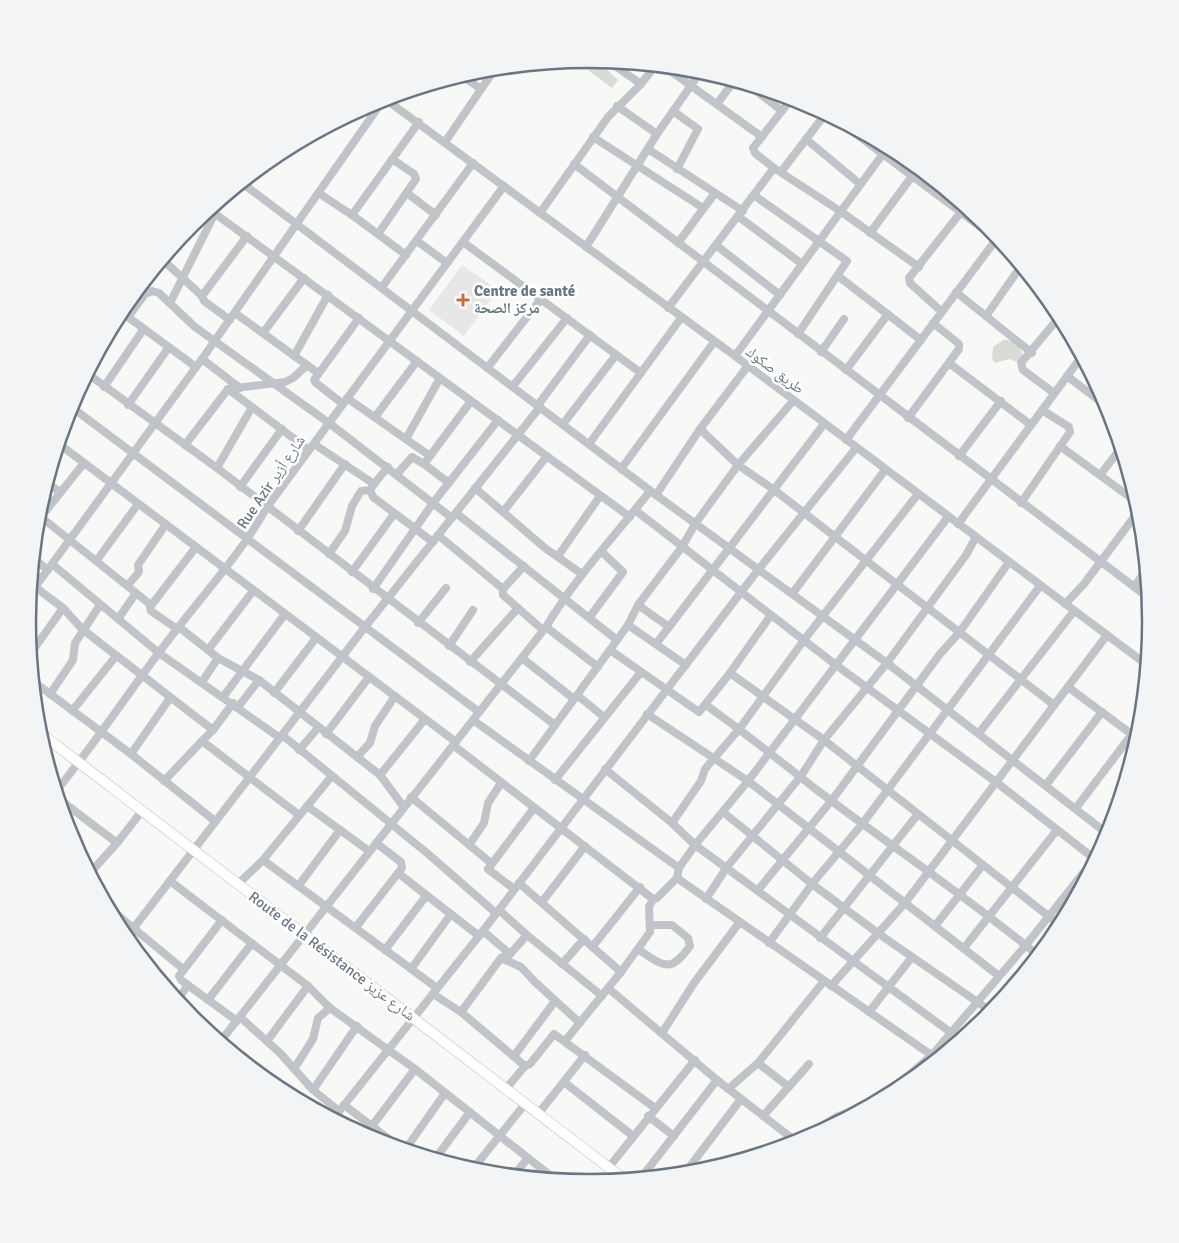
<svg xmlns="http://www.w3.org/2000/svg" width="1179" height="1243" font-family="Signika,'Noto Naskh Arabic',sans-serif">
	<rect width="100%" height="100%" fill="#f8f8f6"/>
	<!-- built -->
	<polygon fill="#e6e7e6" points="462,265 498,290 464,336 429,310"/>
	<!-- green -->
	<g fill="#d8dcd5">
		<polygon points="596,60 618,80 612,88 576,61"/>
		<path d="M1003,340c11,0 19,6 20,18l-3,5 -11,-4 -14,4 -3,-4 1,-12z"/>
	</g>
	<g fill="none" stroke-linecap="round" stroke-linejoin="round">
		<!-- major casing -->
		<g stroke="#b4b7bb" stroke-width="11">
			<polyline id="major" points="39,732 625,1180"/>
		</g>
		<!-- minor -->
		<g stroke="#c0c3c7" stroke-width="8">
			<polyline points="665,67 762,137"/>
			<polyline points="462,76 481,89"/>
			<polyline points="641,84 655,66"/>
			<polyline points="749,85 782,111"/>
			<polyline points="385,99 735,356 1147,665"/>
			<polyline points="717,104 734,81"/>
			<polyline points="617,106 657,134"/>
			<polyline points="673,111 698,129 677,169"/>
			<polyline points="836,119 1002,243"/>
			<polyline points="593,137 703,208"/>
			<polyline points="806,139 860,184"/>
			<polyline points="445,142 495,69"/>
			<polyline points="648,149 743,211"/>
			<polyline points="574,164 1149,598"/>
			<polyline points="774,168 755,153 753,148 792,98"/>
			<polyline points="781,172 826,113"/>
			<polyline points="242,183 656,495 700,429 747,367"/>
			<polyline points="407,193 436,215"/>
			<polyline points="320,194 352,215 419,122"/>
			<polyline points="755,196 847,261 798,334"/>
			<polyline points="210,210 630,517"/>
			<polyline points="540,213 608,117 641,84 608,61"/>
			<polyline points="352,215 406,255"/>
			<polyline points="739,217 802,264"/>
			<polyline points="870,233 913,175"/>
			<polyline points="378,234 416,179 414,174 392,159"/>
			<polyline points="417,241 447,263"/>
			<polyline points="463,242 641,373"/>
			<polyline points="678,243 715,193"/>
			<polyline points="717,246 780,295"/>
			<polyline points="586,247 657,134 701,71"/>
			<polyline points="163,260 202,296"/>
			<polyline points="838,276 921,340"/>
			<polyline points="382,287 473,163"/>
			<polyline points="956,292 1032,353"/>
			<polyline points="170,303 215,213"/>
			<polyline points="668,308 774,168 840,211 919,267"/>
			<polyline points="121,312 196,367"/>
			<polyline points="942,312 910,283 909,278 961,212"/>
			<polyline points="235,313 318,373"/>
			<polyline points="986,316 1021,266"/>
			<polyline points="128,317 145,294 152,291 159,293 195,327 329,423 452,518"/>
			<polyline points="230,320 204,301 202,296 247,236"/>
			<polyline points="263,333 304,278"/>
			<polyline points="821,352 844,319"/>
			<polyline points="294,356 328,295"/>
			<polyline points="735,356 888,147"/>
			<polyline points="202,359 240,388"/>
			<polyline points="949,363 1031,425"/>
			<polyline points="488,367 541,299"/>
			<polyline points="846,370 888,314"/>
			<polyline points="88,374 217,468 555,725"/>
			<polyline points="1067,376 1109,408"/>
			<polyline points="513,386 567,318"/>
			<polyline points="104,387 143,330"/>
			<polyline points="228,389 309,450"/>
			<polyline points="1054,393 1023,370 1021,363 1060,316"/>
			<polyline points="347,398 430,456"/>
			<polyline points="343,404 316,383 314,380 359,318"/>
			<polyline points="128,405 169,347"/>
			<polyline points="538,405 590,335"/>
			<polyline points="70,406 479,712"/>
			<polyline points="375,417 417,361"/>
			<polyline points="908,418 959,349 959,344 933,323"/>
			<polyline points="563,424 616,355"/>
			<polyline points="700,429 738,465 773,489 1054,705"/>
			<polyline points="406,439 440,378"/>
			<polyline points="846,440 998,237"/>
			<polyline points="59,444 456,742"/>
			<polyline points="314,444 374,484 370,490 373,497 433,542"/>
			<polyline points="589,444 681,318"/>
			<polyline points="185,445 228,389 285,382 293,378 307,365"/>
			<polyline points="1060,446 1138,503"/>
			<polyline points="959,456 1001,401"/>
			<polyline points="84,463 41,517 151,605"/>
			<polyline points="217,468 252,407"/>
			<polyline points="621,469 714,342"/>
			<polyline points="397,474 412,457 424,464"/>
			<polyline points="1100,475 1121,448"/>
			<polyline points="47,483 60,492"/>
			<polyline points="449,483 424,464 471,401"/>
			<polyline points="374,484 388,467"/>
			<polyline points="240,487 282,429"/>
			<polyline points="475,488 545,548 582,574"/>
			<polyline points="656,495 887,663 1109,835"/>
			<polyline points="1021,503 1070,432 1069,427 1042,410"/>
			<polyline points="635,510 836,665 996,782 1096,860"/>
			<polyline points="503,512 547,456"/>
			<polyline points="456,513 617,640"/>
			<polyline points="958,524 1082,356"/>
			<polyline points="298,531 345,464"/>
			<polyline points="438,535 503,589"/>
			<polyline points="329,554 345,531 352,506 361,491 370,490"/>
			<polyline points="558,556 600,496"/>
			<polyline points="34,559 48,570"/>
			<polyline points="97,560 138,504"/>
			<polyline points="52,564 159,653 280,738"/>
			<polyline points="524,566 503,589 503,595 543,630"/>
			<polyline points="352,572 394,514"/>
			<polyline points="128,585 139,572 138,565 166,524"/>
			<polyline points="35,587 63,608 82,629 213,730 202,741 299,815"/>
			<polyline points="1134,587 1146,570"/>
			<polyline points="373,589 433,503 498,420"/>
			<polyline points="30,594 202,359 384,99"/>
			<polyline points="792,594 885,470"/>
			<polyline points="1065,604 1084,584 1140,509"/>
			<polyline points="638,605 669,627"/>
			<polyline points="589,618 623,572 602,552"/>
			<polyline points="118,619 136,593"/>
			<polyline points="418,623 446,588"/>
			<polyline points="628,625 686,665"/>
			<polyline points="179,627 218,658 259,680 380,775 403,806"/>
			<polyline points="546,627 598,667"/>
			<polyline points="177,629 151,611 150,607 196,547"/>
			<polyline points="656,644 824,424"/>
			<polyline points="449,646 473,610"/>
			<polyline points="208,650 253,591"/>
			<polyline points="610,650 699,712 730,673 771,615"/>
			<polyline points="31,653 63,608"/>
			<polyline points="522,658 574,699"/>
			<polyline points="470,662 518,608"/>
			<polyline points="730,673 824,740 1061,926"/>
			<polyline points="34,682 131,754 215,821"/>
			<polyline points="202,682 218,658"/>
			<polyline points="1068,687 1138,739"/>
			<polyline points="274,693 316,638"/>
			<polyline points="50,694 73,660 75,643 100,605"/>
			<polyline points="577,695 604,717"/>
			<polyline points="223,697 285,614"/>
			<path d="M706,705c38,27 74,56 111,85 74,56 150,107 222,166"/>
			<polyline points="238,707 259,680"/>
			<polyline points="72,711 116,656"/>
			<polyline points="647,714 748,781 999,976"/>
			<polyline points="473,720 679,868"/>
			<polyline points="213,730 233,703"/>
			<polyline points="979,733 1074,611"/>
			<polyline points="326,734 369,677"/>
			<polyline points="282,735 427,853 496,913"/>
			<polyline points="453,745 653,899"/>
			<polyline points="299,750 318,728"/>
			<polyline points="131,754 170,698"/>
			<polyline points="357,757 370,743 375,726 395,696"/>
			<polyline points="529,761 628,625 638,605 682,547 695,524 738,465 793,401"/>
			<polyline points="605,769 672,823 695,845 961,1040"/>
			<polyline points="380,775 425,719"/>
			<polyline points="555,780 641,672"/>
			<polyline points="164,781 202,741"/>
			<polyline points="1046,785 1102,712"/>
			<path d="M56,791c43,-52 79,-109 121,-162 31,-40 65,-77 90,-122l237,-321"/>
			<polyline points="411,797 491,863"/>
			<polyline points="59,799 117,843"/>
			<polyline points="307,806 369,851"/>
			<polyline points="1076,808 1132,734"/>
			<polyline points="723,812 812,884 863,823 1040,586"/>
			<polyline points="672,823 701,781 705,769 740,728 804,640 918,494"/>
			<polyline points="469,845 484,823 488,803 501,783"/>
			<polyline points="263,860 437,988"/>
			<polyline points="90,873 117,843 142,811"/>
			<polyline points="398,873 479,936"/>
			<polyline points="677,878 937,1059"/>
			<polyline points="170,881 308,986 330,1008 415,1069 556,1180"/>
			<polyline points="519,883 621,972"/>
			<polyline points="238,884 263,860 331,777"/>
			<polyline points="299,885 340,830"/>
			<polyline points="514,889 488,869 534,808"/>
			<polyline points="758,890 832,800 940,654 959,633 1009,562"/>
			<polyline points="706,899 727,867 801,776 824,740 887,663 966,555 976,537"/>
			<polyline points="542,902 585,846"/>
			<polyline points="108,907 183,969"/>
			<polyline points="222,920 179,976 181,980 237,1021"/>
			<polyline points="935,926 982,866"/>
			<polyline points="356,927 402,868 401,862 376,843"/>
			<polyline points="483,931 510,954"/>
			<polyline points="527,935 602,996"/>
			<polyline points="126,938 365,627 540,407"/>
			<polyline points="820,938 918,814"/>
			<polyline points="769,943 812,884 879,934 992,1012"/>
			<polyline points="593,946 640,887"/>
			<polyline points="964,948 1057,830"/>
			<path d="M638,949c25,17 32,25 52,-3l-2,-8 -16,-13h-21"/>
			<polyline points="385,950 426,896"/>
			<polyline points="501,958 521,967 535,982 580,1023"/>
			<polyline points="562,964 584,939"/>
			<polyline points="411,969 451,914"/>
			<polyline points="831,986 905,903 1107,635"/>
			<polyline points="608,988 717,1080 798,1143"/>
			<polyline points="433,994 461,1012 525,1066"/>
			<polyline points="208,1000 252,943"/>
			<polyline points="177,1001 188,985"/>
			<polyline points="461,1012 501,958 510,954 527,935 499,910"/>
			<polyline points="869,1012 912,957"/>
			<polyline points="240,1017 280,1053 313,1090 339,1111"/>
			<polyline points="662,1033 694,983 739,923"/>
			<polyline points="267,1041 308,986"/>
			<polyline points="565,1041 621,972 650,932 649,907 653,899 657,898 677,878 679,868 695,845 748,781 948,517"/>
			<path d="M220,1042l326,-415c29,-49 69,-91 104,-136"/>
			<polyline points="221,1042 250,1063 250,1067"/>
			<polyline points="514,1056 555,1001"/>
			<polyline points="758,1063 789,1087"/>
			<polyline points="294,1069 313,1039 318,1018 330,1008"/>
			<polyline points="564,1082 633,1136"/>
			<polyline points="728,1089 758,1063 824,981"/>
			<polyline points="313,1090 357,1026"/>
			<polyline points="505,1090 525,1066 530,1064 554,1034 655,1108"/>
			<polyline points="880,1100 932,1055 1026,945 1103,848"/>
			<polyline points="344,1105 402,1149"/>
			<polyline points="538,1114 585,1055"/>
			<polyline points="648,1116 674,1136"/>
			<polyline points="763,1116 809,1064"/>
			<polyline points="333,1119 479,936 758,570 856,448"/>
			<polyline points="372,1126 415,1069"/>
			<polyline points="799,1142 836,1117 880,1101"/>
			<polyline points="405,1150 445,1093"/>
			<polyline points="435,1159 470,1112"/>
			<polyline points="691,1165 741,1099"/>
			<polyline points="609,1167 695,1060"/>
			<polyline points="472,1170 525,1104"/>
			<polyline points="513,1176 528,1158"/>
			<polyline points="641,1178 717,1080"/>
		</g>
		<!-- major -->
		<use href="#major" stroke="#fff" stroke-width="10"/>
	</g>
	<!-- markers -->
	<path fill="#cf6c3f" stroke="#fff" stroke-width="2" d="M460.5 292.5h5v5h5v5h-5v5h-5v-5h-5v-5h5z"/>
	<g text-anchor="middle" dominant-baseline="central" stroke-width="5" stroke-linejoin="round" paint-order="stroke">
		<!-- poi labels -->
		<g font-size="15" font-weight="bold" fill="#6b7683" stroke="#fff" text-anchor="start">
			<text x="474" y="291">Centre de santé<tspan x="474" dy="17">مركز الصحة</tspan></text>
		</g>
		<!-- street labels -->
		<g font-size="15" fill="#6b7683" stroke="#fff">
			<text transform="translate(775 370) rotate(37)">طريق صكوك</text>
			<text transform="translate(271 482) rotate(-56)">Rue Azir شارع أزير</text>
			<text transform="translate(332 956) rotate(37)">Route de la Résistance شارع عزيز</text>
		</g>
	</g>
	<!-- crop -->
	<path d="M0 0H1179V1243H0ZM36 621a553 553 0 1 1 1106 0a553 553 0 1 1-1106 0Z" fill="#f3f4f5" fill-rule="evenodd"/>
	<path fill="none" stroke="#6b7683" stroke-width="2.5" d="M36 621a553 553 0 1 1 1106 0a553 553 0 1 1-1106 0Z"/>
</svg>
